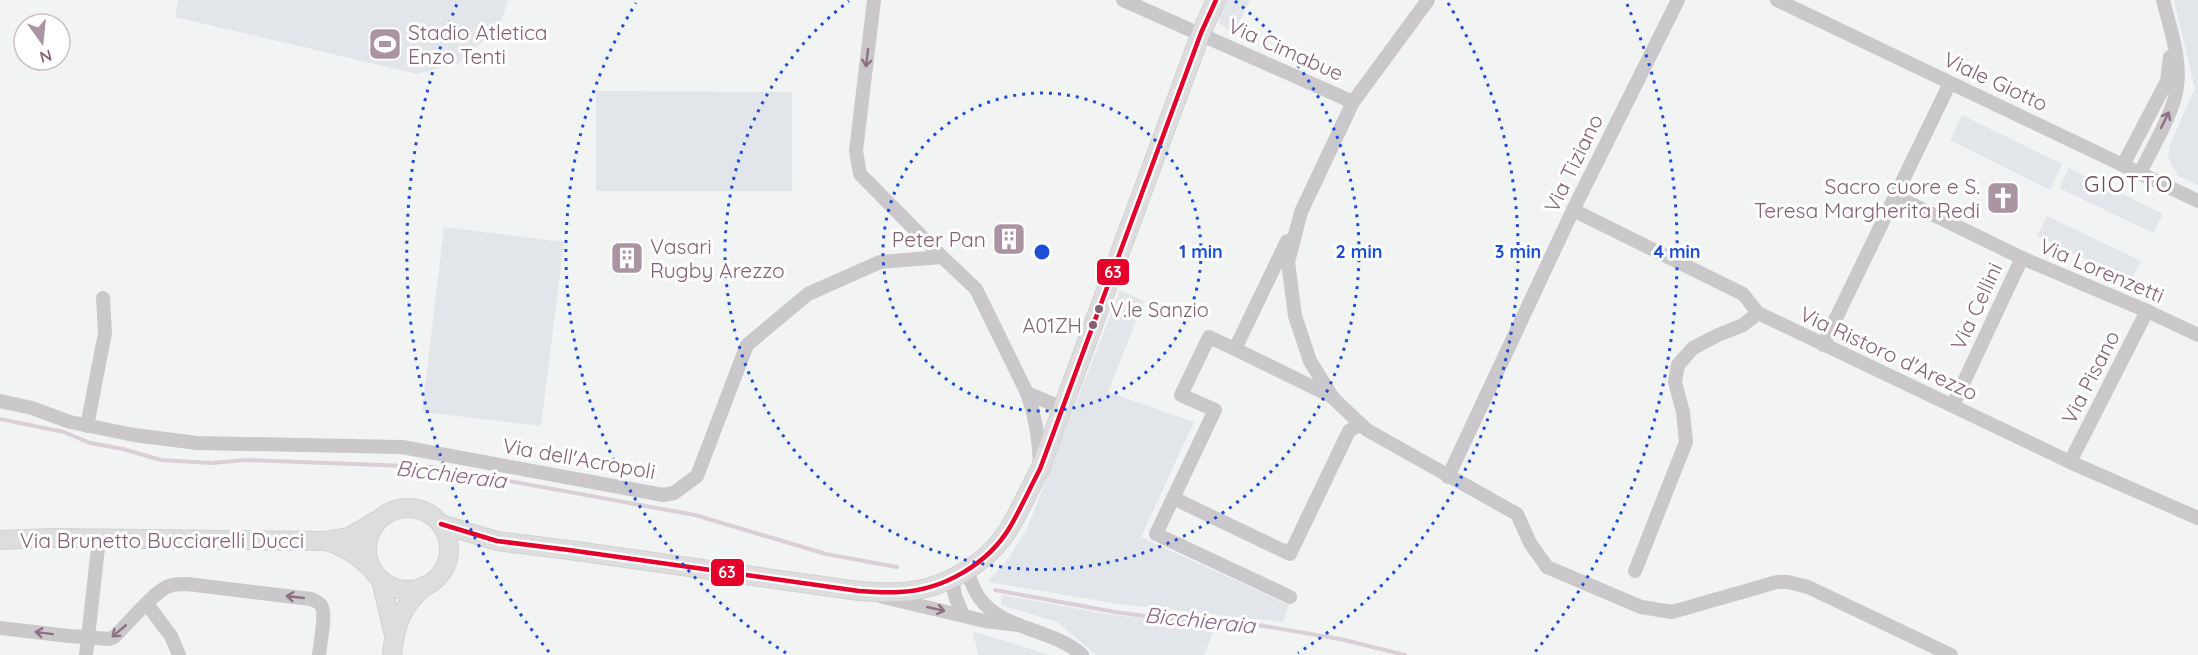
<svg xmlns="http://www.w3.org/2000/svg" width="2198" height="655" font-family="Quicksand,sans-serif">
	<rect width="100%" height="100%" fill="#f2f4f4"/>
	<!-- green -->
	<g fill="#e2e5e9">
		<polygon points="178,0 508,0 500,25 459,63 417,74 175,17"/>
		<polygon points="1226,0 1250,0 1234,33 1220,24 1219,14"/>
		<polygon points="2174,0 2198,0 2198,185 2178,176 2168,158 2170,144 2195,89"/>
		<polygon points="596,91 792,92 792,191 596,191"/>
		<polygon points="1962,115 2062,164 2050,190 1950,140"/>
		<polygon points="2069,168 2163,214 2153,233 2059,188"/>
		<polygon points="2047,216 2141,261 2131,281 2037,236"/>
		<polygon points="444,227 564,242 541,426 422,412"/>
		<polygon points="1120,290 1144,301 1108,392 1194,422 1141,537 1289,605 1283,622 1119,604 988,582 1010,556 1027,529"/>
		<polygon points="1002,595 1106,614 1215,627 1204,655 1096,655 1057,622 1001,605"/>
		<polygon points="973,632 983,634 1049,655 978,655"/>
	</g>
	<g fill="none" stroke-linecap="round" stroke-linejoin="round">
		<!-- stream -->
		<g stroke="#daced7" stroke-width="4">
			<polyline points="0,419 64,432 90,443 123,449 161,460 212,463 246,460 433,467 695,515 826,554 897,567"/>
			<polyline points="995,590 1115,612 1182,621 1258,625 1340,639 1405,655"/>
		</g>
		<!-- major casing -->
		<g stroke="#d3d1d2" stroke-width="20">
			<g id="major">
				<circle cx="408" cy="549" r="41"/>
				<path d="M441,524l56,17 72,9 290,41c13,1 27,2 41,1 43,-2 88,-28 110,-65 11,-19 20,-39 30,-58l161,-436 15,-33"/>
				<polyline points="0,540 54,538 324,541 349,537 378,520"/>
				<path d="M326,541c19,5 33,16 47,29"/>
				<polyline points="381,580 393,632"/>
				<path d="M392,655c3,-31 9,-47 32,-69"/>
			</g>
		</g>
		<!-- minor -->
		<g stroke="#cac8ca" stroke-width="14">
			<polyline points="874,0 856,151 860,174 942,257"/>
			<polyline points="1123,0 1353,102"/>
			<polyline points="1428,0 1353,102 1301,212 1288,262 1295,316 1310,361 1333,398 1367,430 1517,514 1530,543 1547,567 1641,607 1672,612 1777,582 1788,582 1808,587 1951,655"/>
			<polyline points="1777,0 2198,201"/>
			<polyline points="2123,165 2167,81 2170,57"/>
			<path d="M2140,173c11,-23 34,-61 37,-86 4,-29 -7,-59 -14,-87"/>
			<polyline points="1895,196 2022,258 2147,311 2198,335"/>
			<polyline points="1573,210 1743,294 1758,313 2070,462 2198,518"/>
			<polyline points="1287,241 1235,349 1209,337 1181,395 1215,410 1156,534 1290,597"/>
			<polyline points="1823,345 1950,83"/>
			<polyline points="1235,349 1333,397"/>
			<path d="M1027,393c9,24 12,45 13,71"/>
			<polyline points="0,401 32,408 70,422 134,435 197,443 402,447 663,495 674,493 697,476 747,345 808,294 880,262 942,257 976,289 1027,393 1062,408"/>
			<polyline points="1953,405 2022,258"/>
			<polyline points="87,426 105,333 103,298"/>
			<polyline points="2070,462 2147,311"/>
			<polyline points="1448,477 1573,210 1678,0"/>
			<polyline points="1173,498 1290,554 1349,431 1360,424"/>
			<path d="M966,570c5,10 8,22 15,30 23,30 73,29 101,55"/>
			<polyline points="1635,571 1686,442 1683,412 1675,382 1678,365 1693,348 1718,335 1743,325 1758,313"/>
			<polyline points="952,579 955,596 963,615"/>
			<polyline points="883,597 985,621 1019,625"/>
			<polyline points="147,604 171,636 179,655"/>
			<path d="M0,628l69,8 40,3 5,-2c13,-12 40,-46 55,-51 6,-2 12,-2 18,-2l124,15c4,2 9,3 11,8 4,9 -2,37 -3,48"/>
			<polyline points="86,655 99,539"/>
		</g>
		<!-- major -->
		<use href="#major" stroke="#deddde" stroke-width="18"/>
		<!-- bus-1 casing -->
		<g stroke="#fff" stroke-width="9">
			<path id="bus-1" d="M441,524l56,17 72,9 290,41c13,1 27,2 41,1 43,-2 88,-28 110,-65 11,-19 20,-39 30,-58l161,-436 15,-33"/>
		</g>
		<!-- bus-1 -->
		<use href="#bus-1" stroke="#e4002b" stroke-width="4.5"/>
	</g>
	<!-- one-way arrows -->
	<defs><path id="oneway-shaft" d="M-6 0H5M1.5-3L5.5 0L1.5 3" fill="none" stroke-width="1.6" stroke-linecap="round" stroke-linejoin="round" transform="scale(1.5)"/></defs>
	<g stroke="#8f7083">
		<use href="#oneway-shaft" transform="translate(867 58) rotate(97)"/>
		<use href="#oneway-shaft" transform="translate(2165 120) rotate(-64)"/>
		<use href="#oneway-shaft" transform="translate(295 597) rotate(-174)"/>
		<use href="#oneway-shaft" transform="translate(936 609) rotate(13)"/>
		<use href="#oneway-shaft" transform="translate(119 631) rotate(140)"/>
		<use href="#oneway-shaft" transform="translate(44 633) rotate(-173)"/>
	</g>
	<!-- distance rings -->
	<g fill="none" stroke="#1d4ed8" stroke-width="3" stroke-dasharray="3 6">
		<circle cx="1042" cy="252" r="159"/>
		<path d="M1235 1A317 317 0 1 1 849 1"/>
		<path d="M786 653A476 476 0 0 1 636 3M1448 3A476 476 0 0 1 1298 653"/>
		<path d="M549 652A635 635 0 0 1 457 4M1627 4A635 635 0 0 1 1535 652"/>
	</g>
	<!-- icons -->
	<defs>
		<g id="stadium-square" transform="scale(1.725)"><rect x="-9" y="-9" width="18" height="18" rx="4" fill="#ab94a2" stroke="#fff"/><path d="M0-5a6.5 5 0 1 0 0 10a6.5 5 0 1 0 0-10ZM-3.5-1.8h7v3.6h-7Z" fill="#fff"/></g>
		<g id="church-square" transform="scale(1.725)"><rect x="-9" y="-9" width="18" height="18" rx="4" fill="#ab94a2" stroke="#fff"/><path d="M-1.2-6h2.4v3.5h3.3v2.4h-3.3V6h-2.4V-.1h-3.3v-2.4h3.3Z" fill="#fff"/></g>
		<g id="building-square" transform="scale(1.725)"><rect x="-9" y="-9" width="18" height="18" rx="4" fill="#ab94a2" stroke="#fff"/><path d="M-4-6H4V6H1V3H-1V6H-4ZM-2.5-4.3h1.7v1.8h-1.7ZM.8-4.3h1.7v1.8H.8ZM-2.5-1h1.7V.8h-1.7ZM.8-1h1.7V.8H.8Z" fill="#fff"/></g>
	</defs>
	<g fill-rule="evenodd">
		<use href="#stadium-square" x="385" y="44"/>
		<use href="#church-square" x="2003" y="198"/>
		<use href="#building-square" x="1009" y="239"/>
		<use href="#building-square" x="627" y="258"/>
	</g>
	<!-- markers -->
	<g fill="#856176" stroke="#fff" stroke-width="2">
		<circle cx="1099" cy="309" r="5"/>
		<circle cx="1093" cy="325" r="5"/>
	</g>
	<g text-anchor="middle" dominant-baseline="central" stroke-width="6" stroke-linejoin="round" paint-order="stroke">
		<!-- bus labels -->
		<g font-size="20" fill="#856176" stroke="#fff" text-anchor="start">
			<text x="1110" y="309">V.le Sanzio</text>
			<text x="1082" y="325" text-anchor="end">A01ZH</text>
		</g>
		<!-- poi labels -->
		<g font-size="21" fill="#856176" stroke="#fff" text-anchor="start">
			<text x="408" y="32">Stadio Atletica<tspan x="408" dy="24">Enzo Tenti</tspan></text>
			<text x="1980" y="186" text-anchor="end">Sacro cuore e S.<tspan x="1980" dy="24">Teresa Margherita Redi</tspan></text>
			<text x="986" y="239" text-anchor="end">Peter Pan</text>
			<text x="650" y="246">Vasari<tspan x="650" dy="24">Rugby Arezzo</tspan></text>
		</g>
		<!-- street labels -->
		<g font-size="21" fill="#856176" stroke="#fff">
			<text transform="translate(1286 49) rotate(24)">Via Cimabue</text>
			<text transform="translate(1996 81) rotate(25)">Viale Giotto</text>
			<text transform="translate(1573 163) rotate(-64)">Via Tiziano</text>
			<text transform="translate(2102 270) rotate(23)">Via Lorenzetti</text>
			<text transform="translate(1976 306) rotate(-65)">Via Cellini</text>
			<text transform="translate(1889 353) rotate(25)">Via Ristoro d'Arezzo</text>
			<text transform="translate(2090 377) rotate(-63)">Via Pisano</text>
			<text transform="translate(579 458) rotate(10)">Via dell'Acropoli</text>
			<text x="162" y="540">Via Brunetto Bucciarelli Ducci</text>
		</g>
		<!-- neighbourhood labels -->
		<g font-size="22" letter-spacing="1.5" fill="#6a505f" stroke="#fff">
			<text x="2129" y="184">GIOTTO</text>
		</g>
		<!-- water labels -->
		<g font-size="22" font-style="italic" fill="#916687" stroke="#fff">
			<text transform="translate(451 474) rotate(7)">Bicchieraia</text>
			<text transform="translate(1200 620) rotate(6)">Bicchieraia</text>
		</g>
	</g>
	<circle cx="1042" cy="252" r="9" fill="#1d4ed8" stroke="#fff" stroke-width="3"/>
	<g font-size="18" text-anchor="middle" font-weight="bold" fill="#1d4ed8" stroke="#fff" stroke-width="6" stroke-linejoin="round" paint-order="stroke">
		<text x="1201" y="258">1 min</text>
		<text x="1359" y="258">2 min</text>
		<text x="1518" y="258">3 min</text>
		<text x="1677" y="258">4 min</text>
	</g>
	<g stroke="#fff" stroke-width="2">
		<rect x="1096" y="258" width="34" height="28" rx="6" fill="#e4002b"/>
		<rect x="710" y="558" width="35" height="29" rx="6" fill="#e4002b"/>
	</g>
	<g font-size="16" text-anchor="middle" font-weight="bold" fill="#fff">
		<text x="1113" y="278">63</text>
		<text x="727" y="578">63</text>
	</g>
	<!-- north arrow -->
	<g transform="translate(42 42) rotate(165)"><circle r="28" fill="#ffffff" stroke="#cec0c8" stroke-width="1.5"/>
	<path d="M0-4.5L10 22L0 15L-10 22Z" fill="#ab94a2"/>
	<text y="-9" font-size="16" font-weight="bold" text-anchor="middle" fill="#856176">N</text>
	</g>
</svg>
